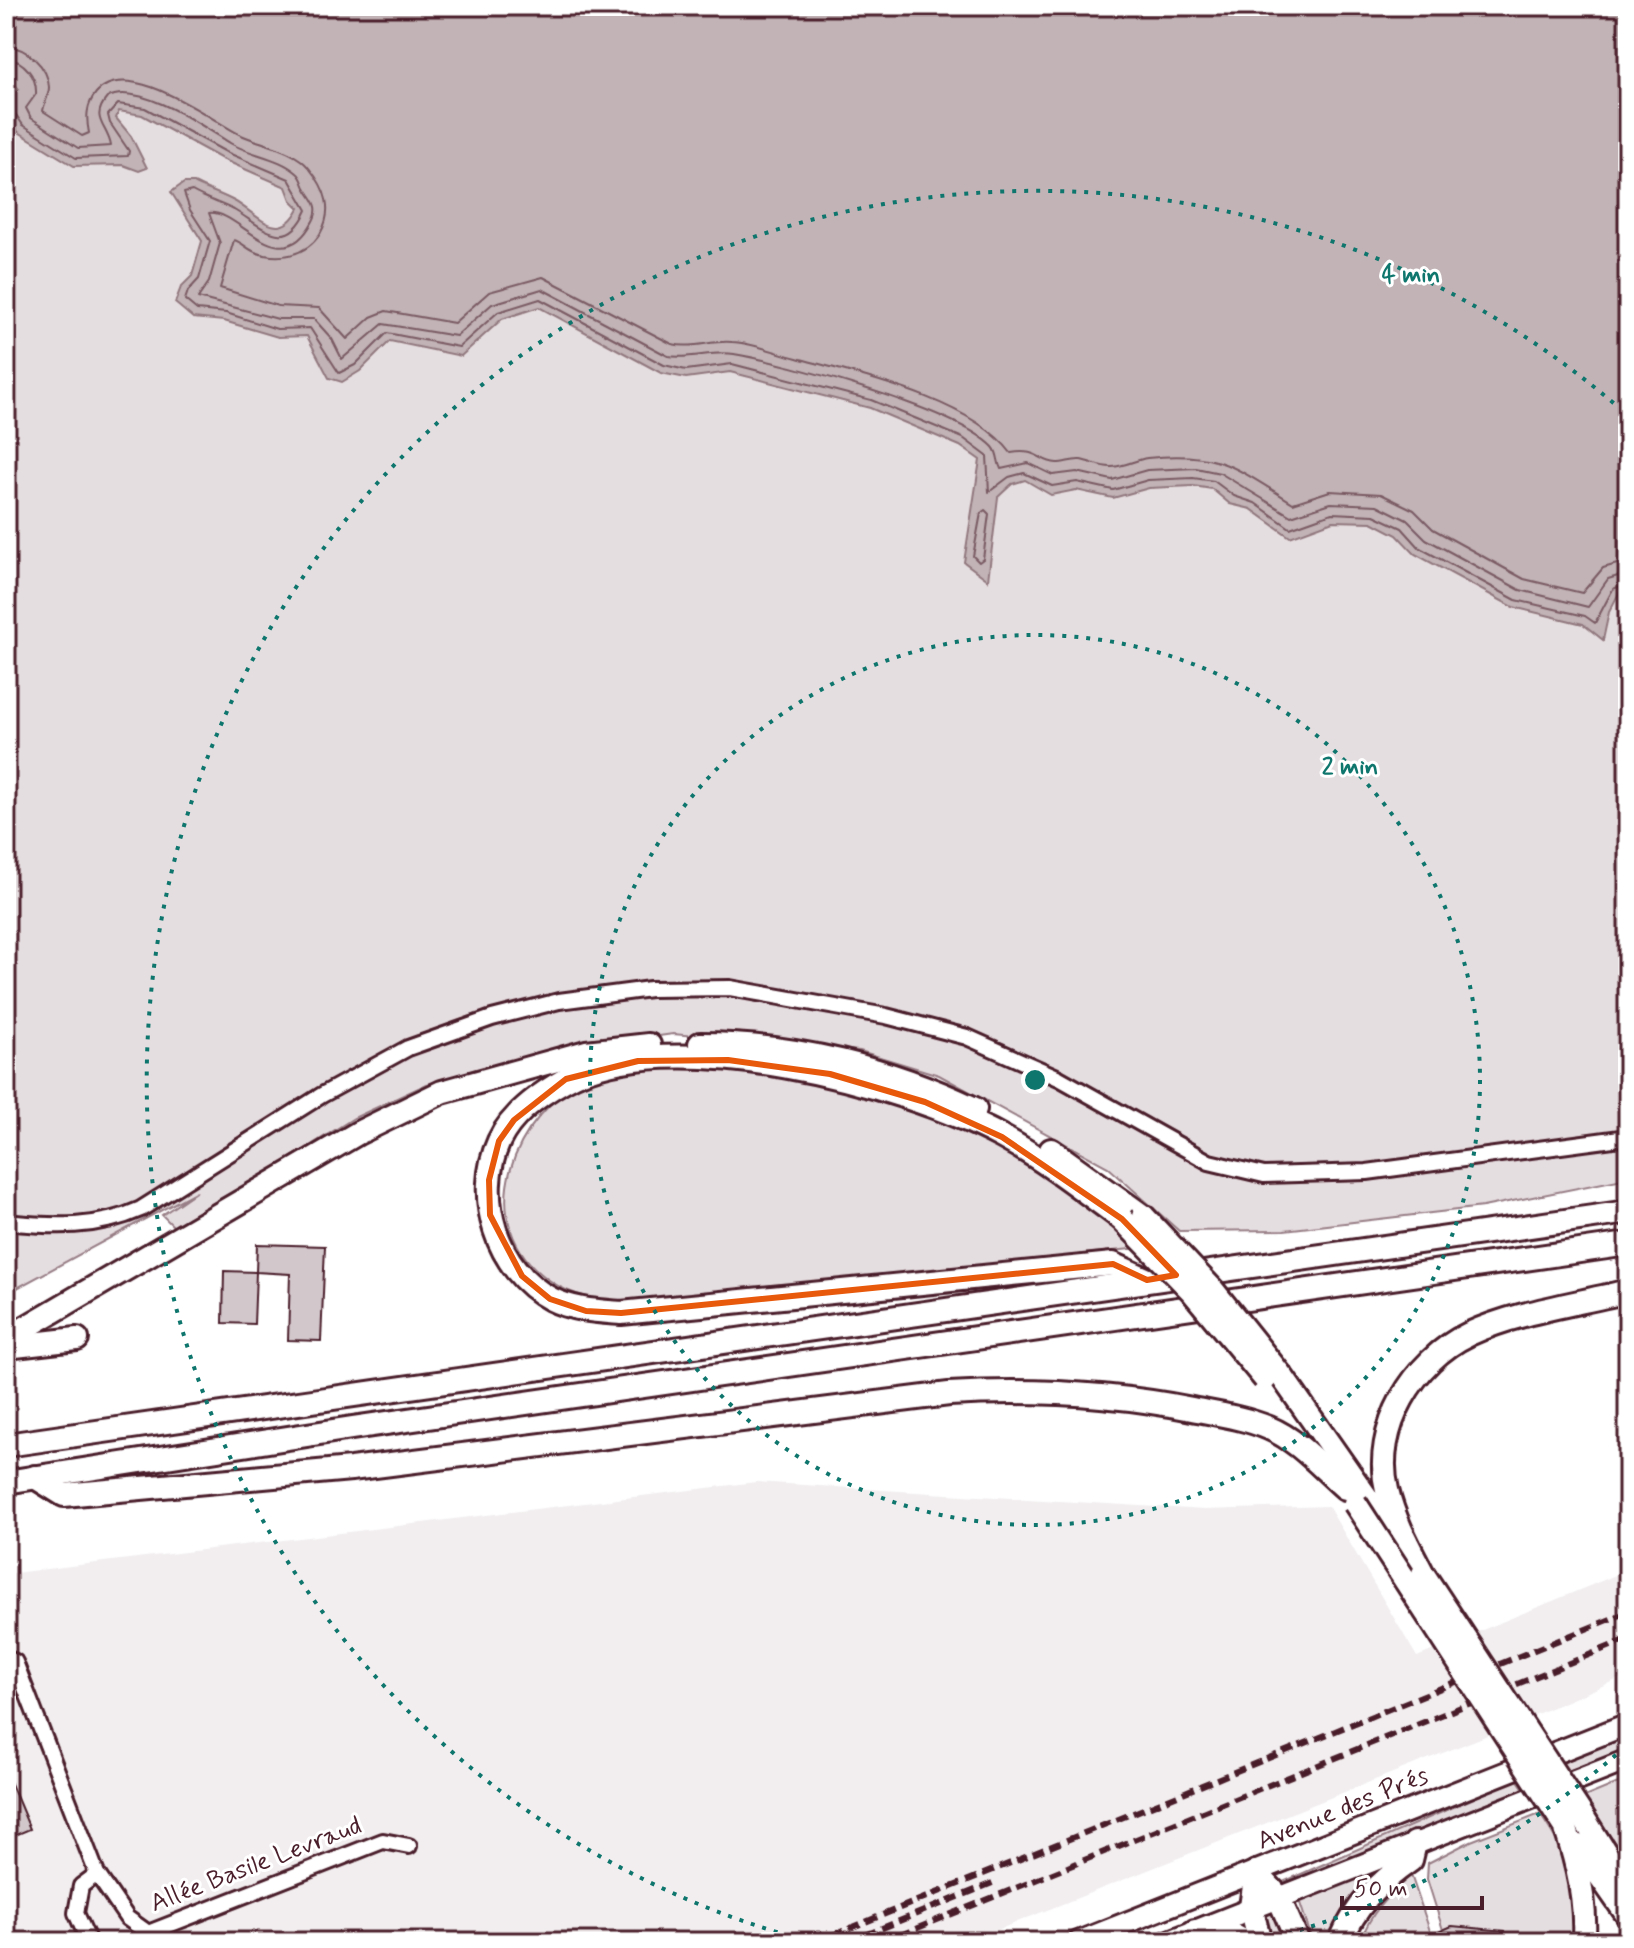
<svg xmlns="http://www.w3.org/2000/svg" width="1634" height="1948" font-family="Mynerve,sans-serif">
	<rect width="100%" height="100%" fill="#fff"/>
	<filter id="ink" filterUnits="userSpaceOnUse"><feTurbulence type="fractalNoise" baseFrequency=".0125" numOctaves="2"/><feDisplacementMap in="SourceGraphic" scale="16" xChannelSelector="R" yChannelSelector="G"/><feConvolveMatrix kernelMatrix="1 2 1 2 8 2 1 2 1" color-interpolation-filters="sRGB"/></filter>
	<g filter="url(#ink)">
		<!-- built -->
		<polygon fill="#f2eeef" points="756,1482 1205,1510 1328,1506 1417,1657 1628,1570 1628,1675 1478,1739 967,1942 6,1942 6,1574"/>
		<!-- green -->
		<g fill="#e5dee0" stroke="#987e86" stroke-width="2">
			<polygon points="6,6 1628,6 1628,1178 1483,1207 1284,1230 1179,1231 1108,1167 939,1075 860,1051 673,1034 561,1050 427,1084 354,1118 177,1230 162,1215 197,1191 6,1294"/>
			<path d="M703,1065l92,9 174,53 78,42 93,79 -505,55c-31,-3 -60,-4 -86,-23 -80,-57 -37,-166 40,-202 33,-15 79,-12 114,-13z"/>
			<polygon points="1628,1732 1628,1748 1566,1772 1558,1760"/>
			<polygon points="1517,1779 1524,1789 1285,1885 1283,1882"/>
			<polygon points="1628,1779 1628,1861 1582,1798"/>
			<path d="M1540,1814c36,55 35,63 37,128h-79l-46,-16 -9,4 -16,-51 1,-16 43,-22z"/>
			<path d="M1374,1870l3,2c-24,21 -35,40 -44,70h-20l-14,-42z"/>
			<path d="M1411,1875l20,59 -9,8h-62c10,-29 28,-47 51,-67z"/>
			<polygon points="1274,1910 1291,1942 1274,1942 1264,1913"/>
		</g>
		<!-- water -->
		<path fill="#c1b3b6" stroke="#91787e" stroke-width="2" d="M6,6h1622v584l-9,3 -10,19 -6,28 -20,-16 -70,-17 -98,-53 -18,-19 -25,-13 -39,-1 -43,16 -39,-28 -21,-5 -18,-15 -19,-3 -44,2 -36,10 -37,-8 -25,5 -26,-15 -13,4 -14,13 -10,83 -24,-18 16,-102 -20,-14 -90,-38 -140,-36 -44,6 -25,-5 -122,-66 -37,12 -41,37 -71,-15 -30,30 -18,11 -13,-4 -22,-42 -29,1 -54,-16 -31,-3 -18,-15 6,-16 11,-11 10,-35 -31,-49 13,-9h10c13,7 27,11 40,18 24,13 45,45 65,7l-8,-8 -5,-13 -64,-28 -80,-44 -23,-4 -3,7 15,18 16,32 -8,3 -16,-6 -49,1 -57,-35 -11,-19v-15l13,-8 -13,-14z"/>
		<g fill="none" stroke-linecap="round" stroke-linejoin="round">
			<!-- shore -->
			<g stroke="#7a5a63" stroke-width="2">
				<path d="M6,46c20,1 42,20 43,41 0,9 -5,17 -6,24l39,25 7,-3c-3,-15 -3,-28 7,-40 31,-37 112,25 143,41 21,10 55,15 70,34 17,21 25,42 11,66 -14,22 -42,27 -65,18 -8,-3 -13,-10 -21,-12l-14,48 58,18 41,2 28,31 24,-22 15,-6 68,12 35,-31 54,-15 129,67c21,5 39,-4 60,-2 22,1 44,11 65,16 63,17 175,42 214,95 27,-5 28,9 46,10 8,0 16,-4 24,-3 10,2 20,7 30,7 12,0 24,-7 36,-9 72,-8 89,10 146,45l37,-12 51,3 33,16 19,19 91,50 58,14 21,-25 25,-7"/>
				<path d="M6,58c18,2 31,18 30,36l-10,14 5,10 47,30 33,-2c-3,-20 -22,-27 -4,-48 30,-18 97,29 123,45 20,12 49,14 67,30 6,5 5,10 9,16 7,12 15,17 7,32 -33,62 -74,-12 -104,-8l11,30 -11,39 -11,16 80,21h36l18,20 10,20 41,-35 73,12 36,-32 50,-15 126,67c23,4 44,-6 66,-2 54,9 224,56 259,93 6,7 4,15 8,22l27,-6 25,12 24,-3 35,8 35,-10 49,-2 24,5 71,43 40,-13 46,2 30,15 19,19 94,51 68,17 20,-28 20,-6"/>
				<path d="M6,110l8,2 9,13 53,33 52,-2 1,-5 -19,-28 -2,-8 10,-11 27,4 81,44 63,27 18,31c-21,46 -46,15 -73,0 -14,-7 -28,-11 -42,-19l-8,2 6,17 20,31 -11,38 -11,12 -3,9 12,10 29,3 51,16 33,-1 29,45 16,-8 32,-32 72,14 39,-35 42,-13 124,66 22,5 46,-6 139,36 92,38 24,18 2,36 20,-15 15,-4 28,13 25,-4 36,8 35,-10 45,-2 21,3 20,15 21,7 35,25 42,-15 42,2 28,13 18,20 96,52 69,16 10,7 18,-34 15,-6"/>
				<polygon points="985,510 989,514 983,559 979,562 973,556 981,513"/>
			</g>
		</g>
		<!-- building -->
		<g fill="#d2c7cb" stroke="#4a1f2b" stroke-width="2">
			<polygon points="257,1244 325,1246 321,1341 288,1340 290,1274 256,1272"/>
			<polygon points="224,1271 256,1272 254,1324 223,1323"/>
			<polygon points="6,1772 30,1829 6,1839"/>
			<polygon points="1452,1926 1505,1931 1504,1942 1415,1942"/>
		</g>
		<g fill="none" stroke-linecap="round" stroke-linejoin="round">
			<!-- street casing -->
			<g stroke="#4a1f2b" stroke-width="20">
				<g id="street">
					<path d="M6,1222c48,5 91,7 135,-13l181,-114 86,-47 84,-30 67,-17 91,-12 80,-1 156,28 81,21 92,41 150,84 55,13 103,-3 261,-35"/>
					<polyline points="6,1658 15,1662 97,1874 127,1918 148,1933 383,1841 409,1846"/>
					<polyline points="89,1942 76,1913 81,1886 97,1874"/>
				</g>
			</g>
			<!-- secondary casing -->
			<g stroke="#4a1f2b" stroke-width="26">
				<g id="secondary">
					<polyline points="1078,1942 1628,1724"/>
					<polyline points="1167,1942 1628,1760"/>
				</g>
			</g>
			<!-- primary casing -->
			<g stroke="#4a1f2b" stroke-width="28">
				<g id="primary">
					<path d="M700,1044c94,0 190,24 275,65"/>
					<polyline points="1051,1150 1144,1217"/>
					<path d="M1122,1219c-39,-29 -77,-59 -120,-82 -100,-54 -332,-115 -437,-57 -25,14 -54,35 -66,61 -25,55 -3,129 52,158 22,11 46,12 70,14l492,-49 33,15"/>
					<polyline points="6,1339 358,1133 442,1092 586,1052 649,1045"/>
					<polyline points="6,1347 77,1339"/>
					<polyline points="1283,1378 1395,1538"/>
					<polyline points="6,1445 1628,1212"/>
					<path d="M35,1477l29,18 287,-26 598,-75c83,-5 161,-1 243,15 26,5 53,9 77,19 29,12 53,40 76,60"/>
					<polyline points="6,1482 352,1428 1628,1244"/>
					<path d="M1423,1574c-14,-27 -29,-54 -36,-84 -15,-61 27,-130 82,-156 48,-22 107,-30 159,-43"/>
					<polyline points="1583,1817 1628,1889"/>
					<path d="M1565,1826c13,40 21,74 19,116"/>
					<polyline points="1579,1846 1628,1916"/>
					<polyline points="1256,1872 1278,1896 1298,1942"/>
					<polyline points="1256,1872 1251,1907 1260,1942"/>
					<polyline points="1195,1931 1231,1934 1245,1942"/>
					<path d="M1340,1942c16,-37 38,-59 71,-82l4,-17"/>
				</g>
			</g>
			<!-- street -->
			<use href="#street" stroke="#fff" stroke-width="14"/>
			<!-- secondary -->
			<use href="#secondary" stroke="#fff" stroke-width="20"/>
			<!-- primary -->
			<use href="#primary" stroke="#fff" stroke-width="22"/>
			<!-- rail -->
			<g stroke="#4a1f2b" stroke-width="6" stroke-dasharray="12 6" stroke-linecap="butt">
				<polyline points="816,1942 1628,1612"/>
				<polyline points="848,1942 995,1882"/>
				<polyline points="883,1942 1628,1639"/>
			</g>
			<!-- primary-bridge casing -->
			<g stroke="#4a1f2b" stroke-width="28" stroke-linecap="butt">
				<g id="primary-bridge">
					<polyline points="1144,1217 1212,1289 1283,1378"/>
					<polyline points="1122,1219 1192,1291 1265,1379"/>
					<polyline points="1355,1503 1565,1826"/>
					<polyline points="1423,1574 1583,1817"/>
				</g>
			</g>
			<!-- primary-bridge -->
			<use href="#primary-bridge" stroke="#fff" stroke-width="22"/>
		</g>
	</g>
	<!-- marked area -->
	<path fill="none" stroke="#e8590c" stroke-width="6" stroke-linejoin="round" d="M728,1060l102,14 95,28 77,35 120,82 54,56 -29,5 -34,-16 -492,49 -35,-2 -36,-12 -28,-23 -32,-61 -1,-35 10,-39 15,-21 52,-41 72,-18z"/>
	<!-- distance rings -->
	<g fill="none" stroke="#0f766e" stroke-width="4" stroke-dasharray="4 8">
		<circle cx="1035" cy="1080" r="445"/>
		<path d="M1625 1747A890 890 0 0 1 1258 1942M812 1942A890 890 0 1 1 1625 413"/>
	</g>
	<g text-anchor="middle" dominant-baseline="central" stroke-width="6" stroke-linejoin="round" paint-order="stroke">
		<!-- street labels -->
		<g font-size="26" fill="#4a1f2b" stroke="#fff">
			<text transform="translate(1343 1809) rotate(-22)">Avenue des Prés</text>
			<text transform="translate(256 1865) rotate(-21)">Allée Basile Levraud</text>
		</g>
	</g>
	<circle cx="1035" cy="1080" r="12" fill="#0f766e" stroke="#fff" stroke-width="4"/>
	<g font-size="24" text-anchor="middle" font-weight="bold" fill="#0f766e" stroke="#fff" stroke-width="6" stroke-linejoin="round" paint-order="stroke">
		<text x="1411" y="282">4 min</text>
		<text x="1350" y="774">2 min</text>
	</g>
	<!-- margin -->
	<rect width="1634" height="1948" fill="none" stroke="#fff" stroke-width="32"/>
	<rect x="16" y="16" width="1602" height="1916" fill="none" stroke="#4a1f2b" stroke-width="3" filter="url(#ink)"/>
	<!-- scale -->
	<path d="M1342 1896v12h140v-12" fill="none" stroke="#4a1f2b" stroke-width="4"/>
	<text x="1354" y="1896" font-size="24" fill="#4a1f2b" stroke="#ffffff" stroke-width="6" paint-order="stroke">50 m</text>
</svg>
